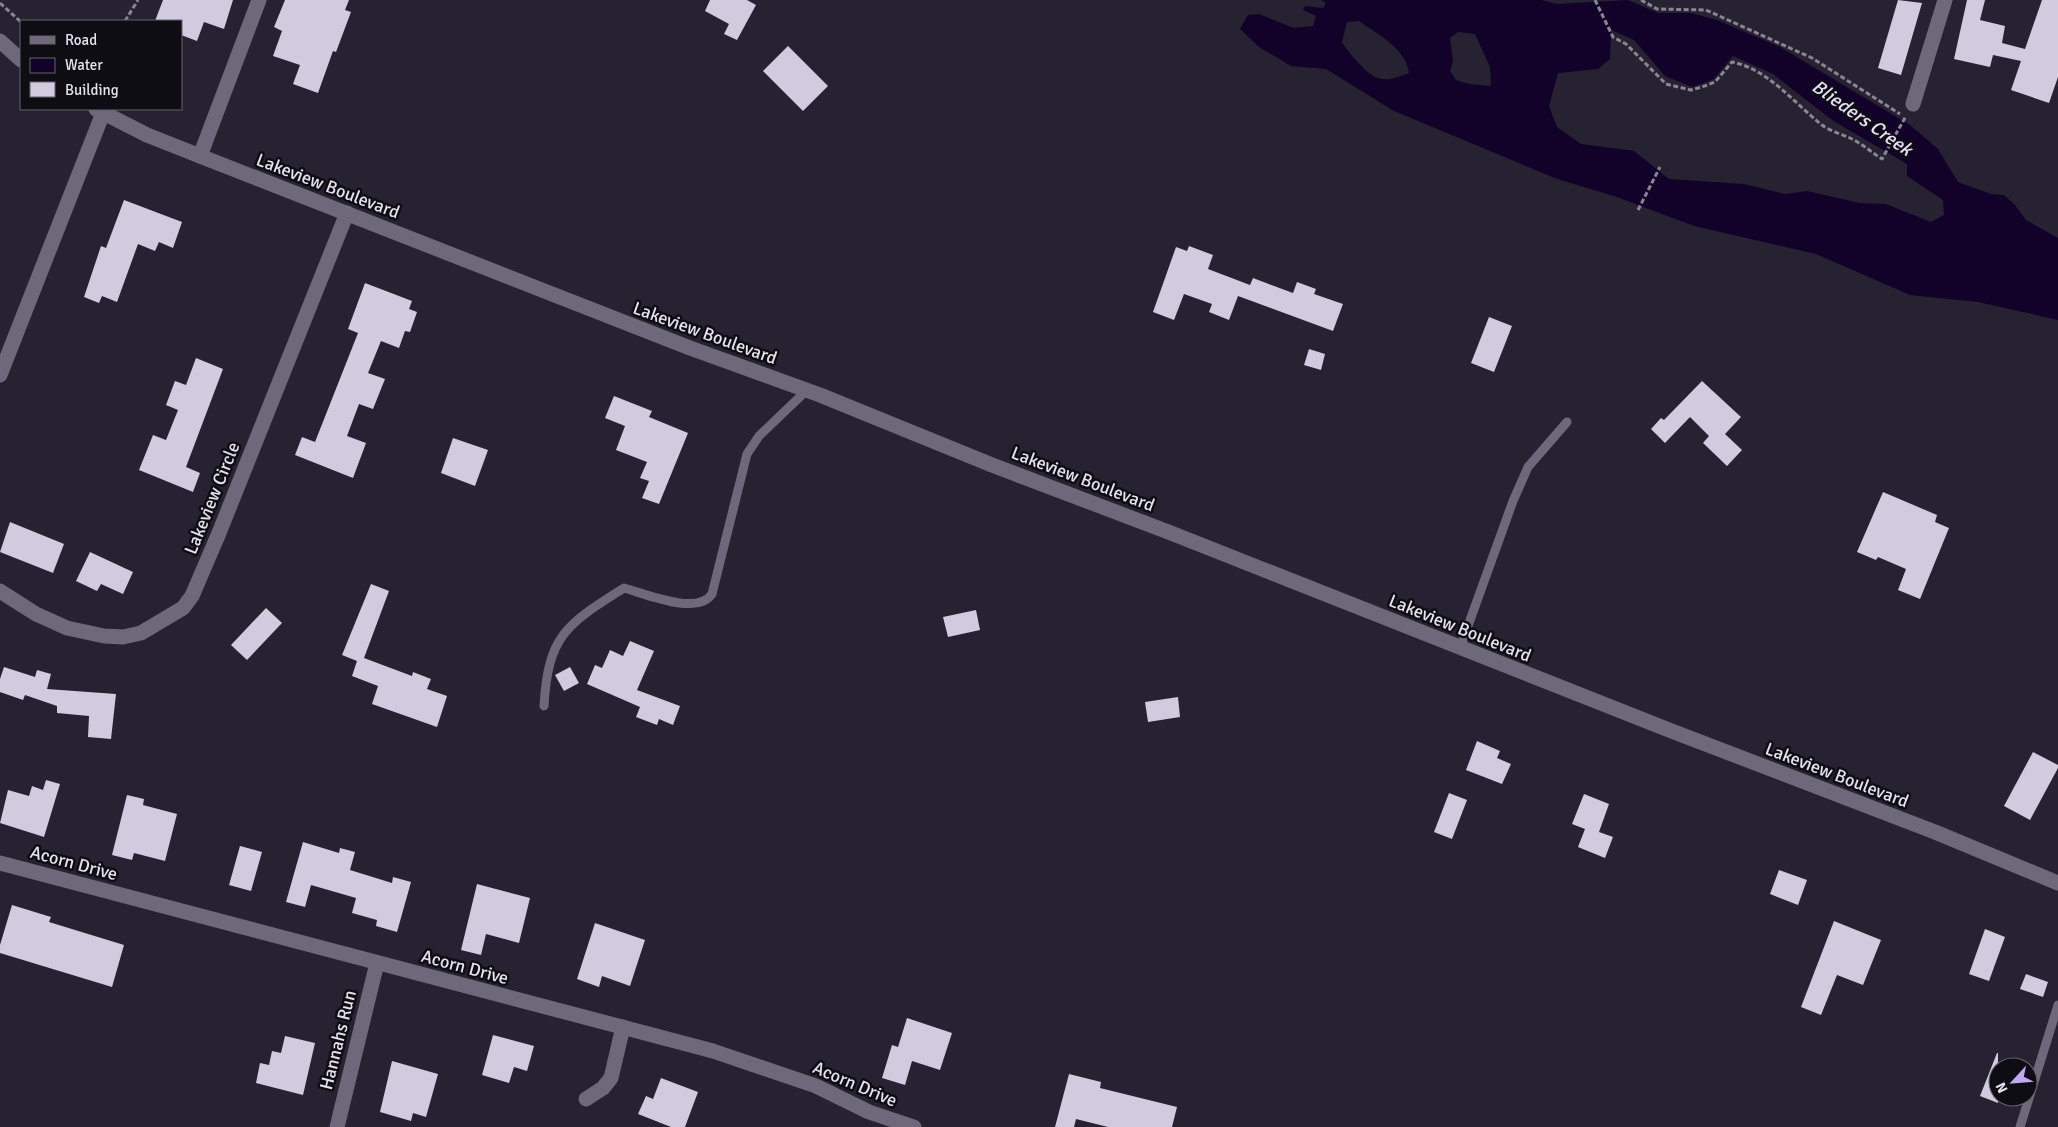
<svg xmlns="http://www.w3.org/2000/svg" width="2058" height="1127" font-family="Signika,sans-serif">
	<rect width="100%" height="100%" fill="#272232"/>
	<!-- water -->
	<path fill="#120229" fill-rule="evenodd" d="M1321,0h221l15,4 71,-4 30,13h33l26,7 63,27 130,78 28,24 20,33 33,12 13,1 11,10 11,15 32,18v82l-80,-18 -68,-7 -94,-41 -122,-28 -80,-30 -57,-17 -163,-68 -68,-42 -35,-3 -32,-19 -19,-18 8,-14 11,-1 35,14 19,-2 3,-10 -13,-6 2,-4 18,2 3,-5zM1359,21c18,13 47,27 50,52 -9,3 -21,9 -31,5 -11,-3 -31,-27 -36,-36l5,-20zM1611,30l23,10 31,36 27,11 22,-8 19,-23 40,18 59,46 75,44v12l36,24 1,15 -13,7 -45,-18 -26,-1 -53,-12 -22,3 -41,-10 -75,-5 -35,-28 -53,-7 -24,-17 -8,-21 9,-33 40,-4 12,-10zM1458,32l17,2 15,33 1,19 -22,-2 -13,-4 -6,-9 3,-10 -3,-23z"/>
	<!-- building -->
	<g fill="#d1cbe0">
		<polygon points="163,0 233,0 224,29 204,22 197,41 181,35 181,21 155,21"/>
		<polygon points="285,0 349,0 345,10 351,12 336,52 333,51 318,93 293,84 300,65 273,56 282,31 274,27"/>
		<polygon points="710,0 747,0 756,5 737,40 724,34 729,24 705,11"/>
		<polygon points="1898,0 1922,3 1901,75 1878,68"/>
		<polygon points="1967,0 1985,0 1980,20 2005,26 2002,43 2025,49 2042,0 2058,0 2058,77 2049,103 2011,90 2021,61 1993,55 1990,67 1954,59"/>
		<polygon points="788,46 828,86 803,111 763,71"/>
		<polygon points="124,200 182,222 173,248 159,242 155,251 138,244 117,302 102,296 99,303 84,297 101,246 106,248"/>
		<polygon points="1189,246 1213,255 1208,269 1250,285 1253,278 1293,293 1297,282 1316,289 1314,294 1343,304 1333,331 1238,296 1229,320 1209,312 1212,304 1184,294 1174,320 1153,312 1176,247 1187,251"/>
		<polygon points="365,283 412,301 409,309 417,312 410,332 405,331 399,348 381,341 368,373 385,379 373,409 359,404 347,436 366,443 353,478 295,455 302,437 315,442 358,333 348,329"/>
		<polygon points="1489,317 1512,326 1494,372 1471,363"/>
		<polygon points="1309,349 1325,354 1321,370 1304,365"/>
		<polygon points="196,358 223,369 186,467 200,473 193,492 139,470 153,435 166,440 178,410 166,405 175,381 186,385"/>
		<polygon points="1702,381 1741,417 1725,434 1742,450 1727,466 1703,443 1709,436 1690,417 1665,443 1651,429 1661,418 1664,420"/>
		<polygon points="614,396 652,411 649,417 688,433 659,504 642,498 649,481 640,478 647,462 616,450 625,426 605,418"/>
		<polygon points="453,438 488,450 475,486 441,473"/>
		<polygon points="1883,492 1937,515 1935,522 1949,528 1920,599 1898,590 1906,569 1878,557 1876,560 1857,552"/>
		<polygon points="10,522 64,544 53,573 0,552"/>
		<polygon points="90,552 133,572 123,594 101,584 97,591 76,581"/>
		<polygon points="371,584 389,591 364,658 412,676 413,672 431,679 427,689 447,696 437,727 372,704 378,686 352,676 357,661 342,655"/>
		<polygon points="266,608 282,623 247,660 231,645"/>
		<polygon points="976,610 980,630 948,637 943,617"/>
		<polygon points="630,641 654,651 637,690 680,706 673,725 659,719 657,725 636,717 640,707 587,684 595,665 602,668 610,650 623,656"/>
		<polygon points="4,667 35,677 37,670 51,674 47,689 116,694 111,739 88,737 89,716 57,713 57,706 25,695 23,700 0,692 0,679"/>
		<polygon points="570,667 579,683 564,691 555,675"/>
		<polygon points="1178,697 1180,717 1148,722 1145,702"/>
		<polygon points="1477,741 1500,751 1497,758 1511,764 1502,784 1466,770"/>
		<polygon points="2033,752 2058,765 2058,768 2030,820 2004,806"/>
		<polygon points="46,780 60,784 44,837 0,823 8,790 29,796 32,786 43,790"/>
		<polygon points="1449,793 1467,800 1452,839 1434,832"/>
		<polygon points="1584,794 1609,804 1599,832 1613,837 1605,858 1578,847 1585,829 1572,824"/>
		<polygon points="127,795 144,799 143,805 177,814 165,861 134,853 132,860 112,855"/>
		<polygon points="303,842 339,853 340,848 355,852 350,870 392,883 393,877 411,882 397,932 376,926 377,920 352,913 356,898 311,885 305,907 286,902"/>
		<polygon points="240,846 262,852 251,891 229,885"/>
		<polygon points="1779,870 1807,880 1798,905 1770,894"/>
		<polygon points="477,884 530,898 519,943 486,934 481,955 461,950"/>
		<polygon points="12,905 51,917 49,922 124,945 112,987 0,953 0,945"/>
		<polygon points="1834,921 1881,940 1863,985 1837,975 1821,1015 1801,1007"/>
		<polygon points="595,923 645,940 630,986 602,976 599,987 577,979"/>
		<polygon points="1985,929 2005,937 1989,981 1969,974"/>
		<polygon points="2026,974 2048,982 2043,997 2020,989"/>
		<polygon points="907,1018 952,1033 940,1070 912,1061 905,1085 882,1078 892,1045 898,1047"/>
		<polygon points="493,1035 534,1046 527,1071 514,1067 509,1083 482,1075"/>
		<polygon points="285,1036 315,1043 303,1095 256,1083 260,1063 269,1065 272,1051 281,1053"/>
		<polygon points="1997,1053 1998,1053 1998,1103 1980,1096"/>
		<polygon points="392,1061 438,1074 426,1117 413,1113 411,1121 380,1112"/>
		<polygon points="1069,1074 1101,1082 1100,1088 1177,1107 1172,1127 1108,1127 1076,1119 1074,1127 1055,1127"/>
		<polygon points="661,1078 698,1092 685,1127 671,1127 638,1114 646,1096 653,1099"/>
	</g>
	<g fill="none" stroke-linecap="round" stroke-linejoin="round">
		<!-- path -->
		<g stroke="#898592" stroke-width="3" stroke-dasharray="5 2.5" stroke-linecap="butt">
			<path d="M1595,0l18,37 13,7 40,40 25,6 11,-3 13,-5 17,-20c36,7 62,41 90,63 8,6 19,9 28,13 11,5 21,14 32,21l24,-43"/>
			<polyline points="1641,0 1657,9 1706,10 1812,58 1900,114"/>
			<polyline points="0,3 21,22"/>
			<polyline points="125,21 138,0"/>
			<polyline points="1638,210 1660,167"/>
		</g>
		<!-- lane -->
		<g stroke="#6e687b" stroke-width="9">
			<polyline points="1460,648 1513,501 1528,467 1567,422"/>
			<path d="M544,706c4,-71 23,-82 80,-118 22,6 73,28 88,6l35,-140 12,-18 48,-46"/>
			<polyline points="2020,1127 2058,1005"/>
		</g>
		<!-- street -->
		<g stroke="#6e687b" stroke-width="15">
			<polyline points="1913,104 1945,0"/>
			<polyline points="200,156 259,0"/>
			<polyline points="0,375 103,113"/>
			<polyline points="0,591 36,614 67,628 104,636 123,637 141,633 183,608 192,596 219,533 347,213"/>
			<polyline points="0,863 713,1051 816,1086 869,1112 914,1127"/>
			<polyline points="586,1099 603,1088 611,1078 623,1027"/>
			<polyline points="337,1127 377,963"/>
		</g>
		<!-- secondary -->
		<g stroke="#6e687b" stroke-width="15">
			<polyline points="0,41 21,60"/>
			<polyline points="96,109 147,135 200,156 690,348 820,395 992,465 1171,533 1669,730 1935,832 2058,883"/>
		</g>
	</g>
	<g text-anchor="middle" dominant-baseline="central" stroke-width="5" stroke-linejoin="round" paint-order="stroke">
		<!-- street labels -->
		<g font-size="18" fill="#e5e3ed" stroke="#0f0d14">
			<text transform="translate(328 186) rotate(21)">Lakeview Boulevard</text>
			<text transform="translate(705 333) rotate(20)">Lakeview Boulevard</text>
			<text transform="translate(1083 479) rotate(21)">Lakeview Boulevard</text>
			<text transform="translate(212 498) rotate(-68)">Lakeview Circle</text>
			<text transform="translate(1460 628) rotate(22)">Lakeview Boulevard</text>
			<text transform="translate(1837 775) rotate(21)">Lakeview Boulevard</text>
			<text transform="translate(74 863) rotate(15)">Acorn Drive</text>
			<text transform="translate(465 967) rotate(15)">Acorn Drive</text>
			<text transform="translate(338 1040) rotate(-76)">Hannahs Run</text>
			<text transform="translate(855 1084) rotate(23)">Acorn Drive</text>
		</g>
		<!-- water labels -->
		<g font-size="19" font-style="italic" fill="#e6dff6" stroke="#0f0d14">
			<text transform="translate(1862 118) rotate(35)">Blieders Creek</text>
		</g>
	</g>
	<!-- legend -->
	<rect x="20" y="20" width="162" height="90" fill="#0f0d14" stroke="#65636b"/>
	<rect x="30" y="36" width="25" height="8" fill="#6e687b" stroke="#65636b"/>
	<text x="65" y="45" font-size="15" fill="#e5e3ed">Road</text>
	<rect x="30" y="58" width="25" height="15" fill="#120229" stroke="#65636b"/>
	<text x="65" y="70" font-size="15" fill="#e5e3ed">Water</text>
	<rect x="30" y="82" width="25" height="15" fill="#d1cbe0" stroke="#65636b"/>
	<text x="65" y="95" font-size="15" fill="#e5e3ed">Building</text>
	<!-- north arrow -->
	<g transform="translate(2013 1082) rotate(244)"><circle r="24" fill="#0f0d14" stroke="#65636b"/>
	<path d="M0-4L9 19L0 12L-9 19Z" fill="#bfa8f4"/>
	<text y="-8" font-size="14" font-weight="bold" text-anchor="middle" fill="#e5e3ed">N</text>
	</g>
</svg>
